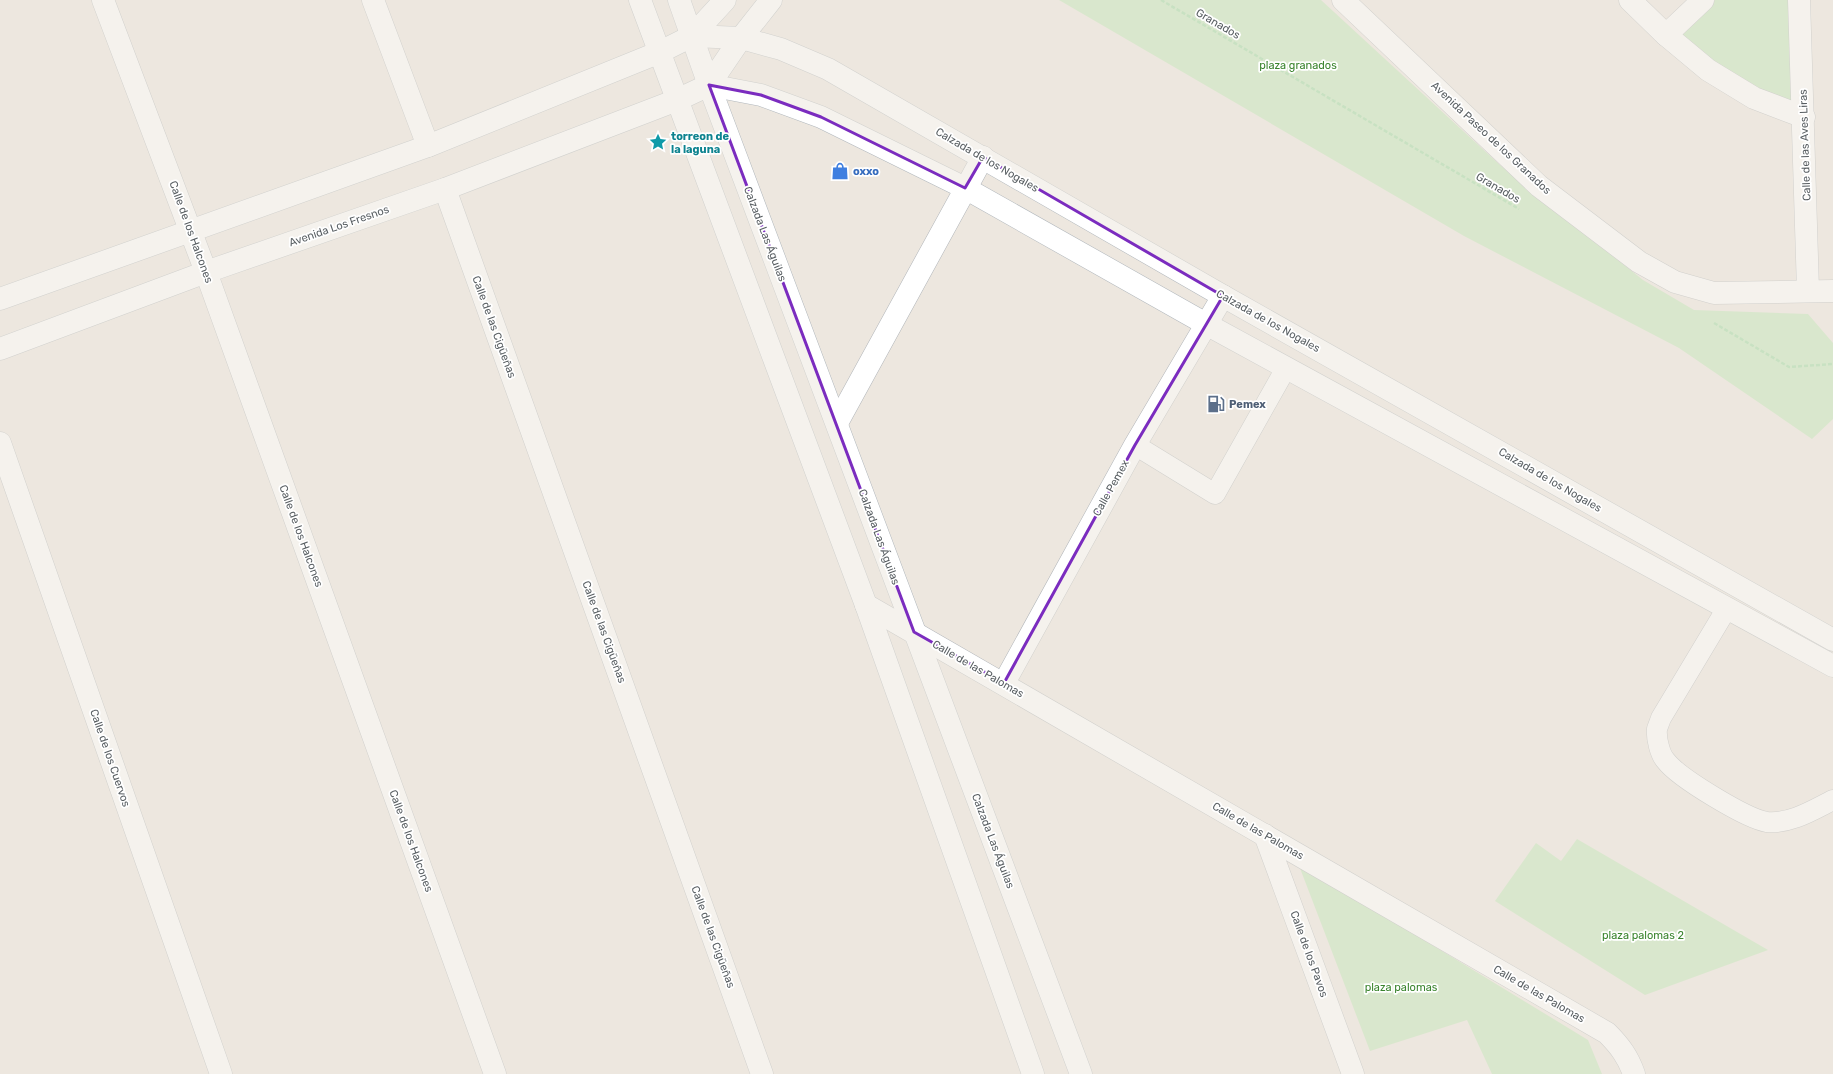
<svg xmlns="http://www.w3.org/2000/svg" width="1833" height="1074" font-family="Rubik,sans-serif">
	<rect width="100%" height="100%" fill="#ede7df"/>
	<!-- green -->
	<g fill="#c2e7b9">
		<polygon points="1059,0 1321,0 1500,165 1643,280 1694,310 1808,314 1833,343 1833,419 1812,439 1679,348 1464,236"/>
		<polygon points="1715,0 1793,0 1800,112 1736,76 1677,35"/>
		<polygon points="1577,839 1768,950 1645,995 1495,901 1536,843 1561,861"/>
		<polygon points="1298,863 1588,1040 1602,1074 1492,1074 1467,1020 1370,1051"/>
	</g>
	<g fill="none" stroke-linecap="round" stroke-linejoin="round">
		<!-- lane casing -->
		<g stroke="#b1b5b9" stroke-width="21">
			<g id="lane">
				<polyline points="1135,445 1215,494 1286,368"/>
				<path d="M1727,608l-66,110c-1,3 -3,8 -4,11 -1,9 3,26 9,32 13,17 81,58 101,61 24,2 46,-12 66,-22"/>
			</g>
		</g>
		<!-- street casing -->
		<g stroke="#b1b5b9" stroke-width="23">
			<g id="street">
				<polyline points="103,0 206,272 495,1074"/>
				<polyline points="373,0 428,146"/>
				<polyline points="1343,0 1539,186 1639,262 1675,282 1714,293 1833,291"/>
				<polyline points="1630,0 1666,35 1708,70 1754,98 1804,117"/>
				<polyline points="1799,0 1808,290"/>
				<polyline points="1666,35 1703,0"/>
				<polyline points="445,189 762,1074"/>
				<polyline points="837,423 983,157"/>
				<polyline points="0,443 221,1074"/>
				<path d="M866,605l741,428c13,13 21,24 27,41"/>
				<polyline points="1004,683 1135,445 1223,296"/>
				<polyline points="1265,835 1353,1074"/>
			</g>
		</g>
		<!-- secondary casing -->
		<g stroke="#b1b7bc" stroke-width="23">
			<g id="secondary">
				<polyline points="640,0 866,605 1033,1074"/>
				<polyline points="679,0 709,85 1081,1074"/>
				<polyline points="692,36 741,38 781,49 828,69 1223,296 1833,640"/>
				<polyline points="709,85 761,95 821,117 965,188 1206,324 1833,666"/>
				<polyline points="0,299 428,146 660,52 692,36 725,0"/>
				<polyline points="0,349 206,272 445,189 677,100 709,85 741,38 771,0"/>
			</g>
		</g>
		<!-- path -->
		<g stroke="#9bdaa0" stroke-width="2.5" stroke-dasharray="4 2" stroke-linecap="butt">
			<polyline points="1161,0 1519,209"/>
			<polyline points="1714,323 1789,367 1833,364"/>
		</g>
		<!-- lane -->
		<use href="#lane" stroke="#fff" stroke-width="20"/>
		<!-- street -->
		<use href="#street" stroke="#fff" stroke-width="22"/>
		<!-- secondary -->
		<use href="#secondary" stroke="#fff" stroke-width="22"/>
	</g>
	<!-- marked area -->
	<path d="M0 0H1833V1074H0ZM709,85l52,10 60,22 144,71 18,-31 240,139 -88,149 -131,238 -90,-51z" fill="#ede7df" fill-opacity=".55" fill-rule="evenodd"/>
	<path fill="none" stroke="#7b2cbf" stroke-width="3" stroke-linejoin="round" d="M709,85l52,10 60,22 144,71 18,-31 240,139 -88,149 -131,238 -90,-51z"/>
	<!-- icons -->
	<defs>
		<g id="sight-bare" transform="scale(1.38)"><path d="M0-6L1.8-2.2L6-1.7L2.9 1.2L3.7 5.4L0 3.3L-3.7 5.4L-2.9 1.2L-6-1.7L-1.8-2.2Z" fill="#0f9aa8" stroke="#fff" stroke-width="2.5" paint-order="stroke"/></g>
		<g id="shop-bare" transform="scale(1.38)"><path d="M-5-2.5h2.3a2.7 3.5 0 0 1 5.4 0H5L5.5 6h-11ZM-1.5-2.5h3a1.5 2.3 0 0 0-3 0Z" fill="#3f7fe0" stroke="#fff" stroke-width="2.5" paint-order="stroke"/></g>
		<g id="fuel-bare" transform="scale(1.38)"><path d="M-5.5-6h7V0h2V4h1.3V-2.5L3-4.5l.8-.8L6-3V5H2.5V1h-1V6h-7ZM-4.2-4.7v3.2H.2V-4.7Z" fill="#5c6f8a" stroke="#fff" stroke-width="2.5" paint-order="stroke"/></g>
	</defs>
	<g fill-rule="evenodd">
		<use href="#sight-bare" x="658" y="142"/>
		<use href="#shop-bare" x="840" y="171"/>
		<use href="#fuel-bare" x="1216" y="404"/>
	</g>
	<g text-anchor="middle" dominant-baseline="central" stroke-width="3.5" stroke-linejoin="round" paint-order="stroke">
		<!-- street labels -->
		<g font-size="11" fill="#585e62" stroke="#fff">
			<text transform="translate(1218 24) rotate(30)">Granados</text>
			<text transform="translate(1491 138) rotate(43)">Avenida Paseo de los Granados</text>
			<text transform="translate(1805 145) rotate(-92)">Calle de las Aves Liras</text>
			<text transform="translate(987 160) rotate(30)">Calzada de los Nogales</text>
			<text transform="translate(1498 188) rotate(30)">Granados</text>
			<text transform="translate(339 226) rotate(-19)">Avenida Los Fresnos</text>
			<text transform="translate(191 232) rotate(70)">Calle de los Halcones</text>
			<text transform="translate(765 234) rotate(69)">Calzada Las Águilas</text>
			<text transform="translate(1268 321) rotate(29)">Calzada de los Nogales</text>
			<text transform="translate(494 327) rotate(70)">Calle de las Cigüeñas</text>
			<text transform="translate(1550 480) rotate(30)">Calzada de los Nogales</text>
			<text transform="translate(1111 488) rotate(-61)">Calle Pemex</text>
			<text transform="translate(301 536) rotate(70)">Calle de los Halcones</text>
			<text transform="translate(879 537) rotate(70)">Calzada Las Águilas</text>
			<text transform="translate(604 632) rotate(70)">Calle de las Cigüeñas</text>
			<text transform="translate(978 669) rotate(30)">Calle de las Palomas</text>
			<text transform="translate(110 758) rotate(71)">Calle de los Cuervos</text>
			<text transform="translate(1258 831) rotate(30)">Calle de las Palomas</text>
			<text transform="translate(411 841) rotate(70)">Calle de los Halcones</text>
			<text transform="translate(993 841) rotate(69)">Calzada Las Águilas</text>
			<text transform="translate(713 937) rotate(70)">Calle de las Cigüeñas</text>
			<text transform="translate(1309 954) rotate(70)">Calle de los Pavos</text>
			<text transform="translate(1539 994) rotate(30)">Calle de las Palomas</text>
		</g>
		<!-- park labels -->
		<g font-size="11" fill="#3a842e" stroke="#fff">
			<text x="1298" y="65">plaza granados</text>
			<text x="1643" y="935">plaza palomas 2</text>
			<text x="1401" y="987">plaza palomas</text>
		</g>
		<!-- culture labels -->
		<g font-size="11" font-weight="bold" fill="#0d838f" stroke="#fff" text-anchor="start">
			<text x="671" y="136">torreon de<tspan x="671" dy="13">la laguna</tspan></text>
		</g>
		<!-- shop labels -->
		<g font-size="11" font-weight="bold" fill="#366cbe" stroke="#fff" text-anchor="start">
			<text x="853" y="171">oxxo</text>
		</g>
		<!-- service labels -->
		<g font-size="11" font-weight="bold" fill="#4e5e75" stroke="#fff" text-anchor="start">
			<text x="1229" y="404">Pemex</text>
		</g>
	</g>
</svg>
